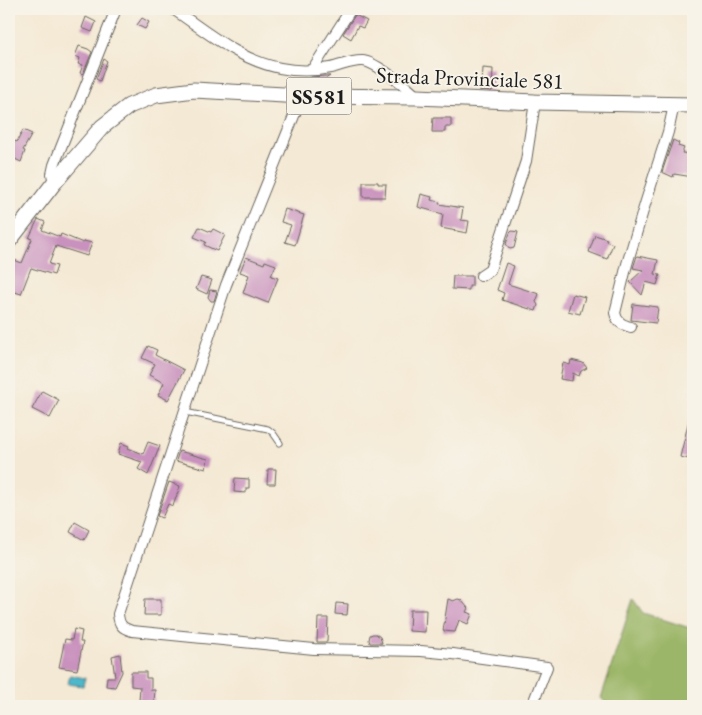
<svg xmlns="http://www.w3.org/2000/svg" width="702" height="715" font-family="'EB Garamond',serif">
	<rect width="100%" height="100%" fill="#f7f3e8"/>
	<filter id="ink" filterUnits="userSpaceOnUse"><feTurbulence type="fractalNoise" baseFrequency=".02" numOctaves="2"/><feDisplacementMap in="SourceGraphic" scale="10" xChannelSelector="R" yChannelSelector="G"/><feConvolveMatrix kernelMatrix="1 2 1 2 8 2 1 2 1" color-interpolation-filters="sRGB"/></filter>
	<filter id="wash" filterUnits="userSpaceOnUse"><feTurbulence type="fractalNoise" baseFrequency=".0096" numOctaves="4" result="noise"/><feDisplacementMap in="SourceGraphic" scale="20" xChannelSelector="R" yChannelSelector="G"/><feGaussianBlur stdDeviation="1.12" result="paint"/><feColorMatrix in="noise" values="0 0 0 0 0 0 0 0 0 0 0 0 0 0 0 0 0 1.4 0 .05"/><feComposite in="paint" operator="in"/></filter>
	<g filter="url(#wash)">
		<rect width="100%" height="100%" fill="#f4e9d4"/>
		<!-- forest -->
		<polygon fill="#9bb667" stroke="#5c6942" points="633,599 643,613 693,629 693,706 609,706 601,698"/>
		<!-- water -->
		<polygon fill="#4eb8cb" stroke="#356a74" points="70,675 85,678 83,686 68,684"/>
		<g id="blocks">
			<!-- building -->
			<g fill="#c991be">
				<polygon points="355,15 367,21 363,28 358,26 351,39 343,34"/>
				<polygon points="86,17 96,22 92,32 82,28"/>
				<polygon points="142,18 149,22 145,29 137,25"/>
				<polygon points="79,46 88,49 92,52 83,74 80,73 83,65 78,64 80,58 75,56"/>
				<polygon points="104,59 107,61 100,81 96,79"/>
				<polygon points="483,68 493,69 492,91 479,90 479,84 482,84"/>
				<polygon points="325,76 330,76 317,84 309,84 310,78 311,77"/>
				<polygon points="433,118 451,118 451,127 445,127 445,132 432,132"/>
				<polygon points="23,130 32,134 23,150 25,151 21,162 9,156 9,155 15,141 17,142"/>
				<polygon points="673,140 679,143 678,146 684,148 682,153 692,154 688,168 693,168 693,177 674,174 673,177 662,172"/>
				<polygon points="363,182 378,182 378,184 386,184 385,197 363,197"/>
				<polygon points="421,194 432,197 431,200 440,202 439,204 463,208 461,220 469,221 467,233 441,228 443,214 418,207"/>
				<polygon points="285,209 304,215 295,245 285,242 291,225 281,222"/>
				<polygon points="38,219 45,222 42,230 60,237 61,234 83,243 84,241 92,243 87,256 56,246 49,264 57,266 54,275 31,268 21,294 9,290 9,273 14,260 22,263 32,239 29,238"/>
				<polygon points="199,227 211,232 213,229 225,235 217,251 204,245 206,242 194,237"/>
				<polygon points="512,231 518,232 514,248 510,249 506,244 510,233"/>
				<polygon points="595,235 607,239 606,241 613,244 607,259 589,252"/>
				<polygon points="637,256 658,260 655,274 660,275 657,285 646,282 642,295 630,282 643,270 633,268"/>
				<polygon points="246,257 264,264 265,261 276,265 271,276 278,278 268,303 243,293 249,275 240,272"/>
				<polygon points="506,263 514,266 508,284 539,294 536,302 538,305 536,311 502,300 504,293 497,290"/>
				<polygon points="453,276 472,276 472,286 469,286 469,290 452,289"/>
				<polygon points="201,277 212,280 207,294 196,289"/>
				<polygon points="210,290 217,291 214,301 211,301 208,297"/>
				<polygon points="573,294 585,297 580,314 568,311"/>
				<polygon points="633,304 658,307 656,323 631,320"/>
				<polygon points="148,346 157,350 155,355 184,370 168,400 158,395 164,383 149,375 155,364 142,358"/>
				<polygon points="571,360 583,363 587,368 581,371 579,376 573,373 572,381 560,379 563,363 570,365"/>
				<polygon points="42,391 59,400 50,418 32,409"/>
				<polygon points="690,416 693,417 693,444 690,459 680,457"/>
				<polygon points="148,442 160,446 148,475 138,469 142,462 118,454 121,443 129,446 128,448 143,454"/>
				<polygon points="179,451 208,459 206,469 176,461"/>
				<polygon points="268,469 276,469 275,484 267,484"/>
				<polygon points="235,478 249,479 249,488 246,488 246,493 234,492"/>
				<polygon points="169,482 180,486 173,506 168,504 162,518 157,516"/>
				<polygon points="75,522 89,530 84,540 70,532"/>
				<polygon points="145,599 161,599 161,615 144,615"/>
				<polygon points="448,599 453,601 458,599 461,600 468,608 466,612 472,614 468,624 459,620 455,632 443,631"/>
				<polygon points="336,603 348,604 347,615 335,614"/>
				<polygon points="410,610 426,610 425,632 409,631"/>
				<polygon points="318,618 328,618 327,642 317,642"/>
				<polygon points="74,629 82,631 80,642 83,642 77,670 59,667 65,639 72,640"/>
				<polygon points="373,634 376,634 380,637 382,643 370,643 369,640 370,635"/>
				<polygon points="120,654 122,672 115,687 106,686 107,677 115,677 112,656"/>
				<polygon points="131,672 146,672 146,678 151,678 151,690 155,690 154,702 139,701 140,687 131,686"/>
			</g>
		</g>
	</g>
	<g filter="url(#ink)">
		<use href="#blocks" fill-opacity="0" stroke="#68645c" stroke-width="1"/>
		<g fill="none" stroke-linecap="round" stroke-linejoin="round">
			<!-- lane casing -->
			<g stroke="#68645c" stroke-width="7">
				<polyline id="lane" points="185,412 268,429 273,433 280,443"/>
			</g>
			<!-- street casing -->
			<g stroke="#68645c" stroke-width="12">
				<g id="street">
					<path d="M173,9c34,23 66,51 107,59 15,3 34,3 50,0 11,-2 22,-8 33,-7 12,1 46,27 54,36"/>
					<polyline points="312,70 351,9"/>
					<path d="M302,96l-76,189 -108,329c1,11 4,14 14,17l182,18 107,2 32,3 94,13 -15,39"/>
					<polyline points="54,183 52,174 54,165 116,9"/>
					<polyline points="481,276 490,270 526,161 535,102"/>
					<path d="M631,327c-9,-2 -14,-5 -16,-14l12,-49 19,-63 22,-69 6,-27"/>
				</g>
			</g>
			<!-- primary casing -->
			<g stroke="#68645c" stroke-width="17">
				<polyline id="primary" points="9,241 54,183 102,127 129,106 156,95 194,90 302,96 417,97 535,102 693,105"/>
			</g>
			<!-- lane -->
			<use href="#lane" stroke="#fff" stroke-width="5"/>
			<!-- street -->
			<use href="#street" stroke="#fff" stroke-width="10"/>
			<!-- primary -->
			<use href="#primary" stroke="#fff" stroke-width="15"/>
		</g>
	</g>
	<g text-anchor="middle" dominant-baseline="central" stroke-width="4" stroke-linejoin="round" paint-order="stroke">
		<!-- shield labels -->
		<rect fill="#f7f3e8" stroke="#5e5c59" stroke-width="1" x="286.5" y="77.5" width="65" height="37" rx="4"/>
		<g font-size="21" font-weight="bold" fill="#1c1c1c">
			<text x="319" y="96">SS581</text>
		</g>
		<!-- street labels -->
		<g font-size="22" fill="#1c1c1c" stroke="#f7f3e8">
			<text transform="translate(470 78) rotate(2)">Strada Provinciale 581</text>
		</g>
	</g>
	<!-- margin -->
	<rect width="702" height="715" fill="none" stroke="#f7f3e8" stroke-width="30"/>
</svg>
